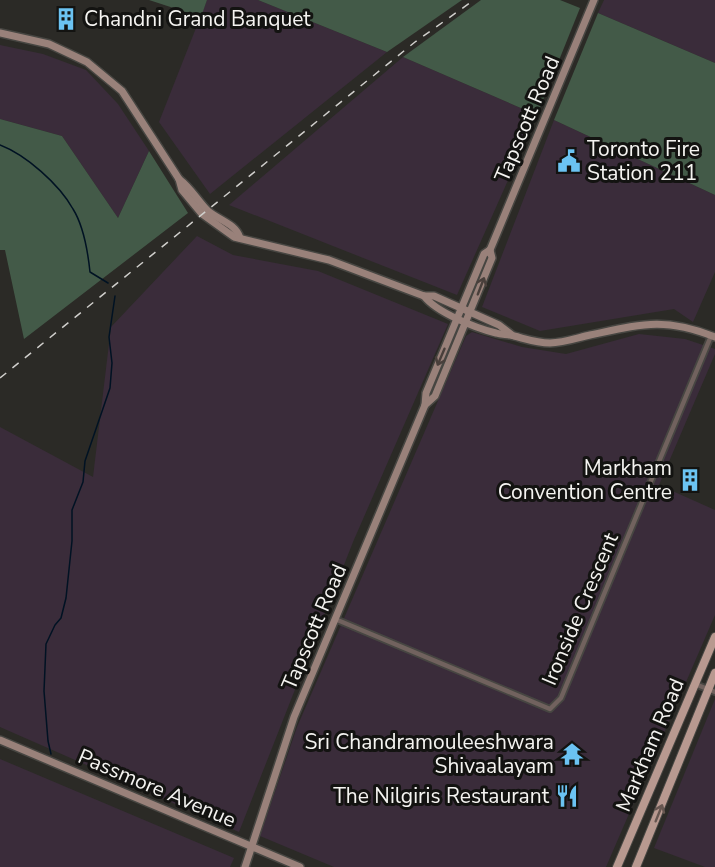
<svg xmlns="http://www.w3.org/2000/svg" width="715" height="867" font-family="'Nunito Sans',sans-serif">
	<rect width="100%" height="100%" fill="#2b2a26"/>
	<!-- industrial -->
	<g fill="#3a2c3a">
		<polygon points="207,0 258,0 387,52 210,194 159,122"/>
		<polygon points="604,0 715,0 715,63 598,13"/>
		<polygon points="0,45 43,54 86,70 118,104 149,151 118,218 62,136 0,119"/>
		<polygon points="403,57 537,115 457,295 229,205"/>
		<polygon points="554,120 715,195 715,272 693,322 674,309 540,331 482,307"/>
		<polygon points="197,236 233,255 318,271 448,324 353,542 239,832 0,727 0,427 93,477 111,327"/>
		<polygon points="472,332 522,347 566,354 639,334 685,339 715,349 715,354 659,485 715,510 715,615 606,867 334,867 260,836 297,727 466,336"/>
		<polygon points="715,699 715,867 705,867 654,848"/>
		<polygon points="0,759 234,858 230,867 0,867"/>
	</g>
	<!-- green -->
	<g fill="#435a48">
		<polygon points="149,0 207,0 201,17"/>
		<polygon points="258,0 462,0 387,52"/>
		<polygon points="481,0 560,0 580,8 537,115 403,57"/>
		<polygon points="598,13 715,63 715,195 554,120"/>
		<polygon points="0,119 62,136 118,218 149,151 188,213 24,339 5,250 0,250"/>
	</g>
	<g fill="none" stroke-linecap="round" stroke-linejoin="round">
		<!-- stream -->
		<g stroke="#001223" stroke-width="1.5">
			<path d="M0,145c26,10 59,39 73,64 10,16 15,44 17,63l18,11"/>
			<polyline points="51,754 48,741 44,691 46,644 55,625 61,618 66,598 72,541 72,510 83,482 85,461 110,388 112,363 109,337 115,296"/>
		</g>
		<!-- street casing -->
		<g stroke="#474642" stroke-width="8">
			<g id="street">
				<polyline points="335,619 550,709 561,698 711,336"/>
				<polyline points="695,684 715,692"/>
			</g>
		</g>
		<!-- secondary casing -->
		<g stroke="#474642" stroke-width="10">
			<g id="secondary">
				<polyline points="0,33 49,44 87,62 122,91 179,179 182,190 202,214 234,237 329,260 424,296 434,296 499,325 512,335"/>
				<path d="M179,179c12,9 19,22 29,32 11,9 28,13 32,27"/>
				<path d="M424,296c12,16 51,32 72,37 6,2 12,1 18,3 12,3 23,7 36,7 13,0 27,-5 40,-8 52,-11 74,-18 125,2"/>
				<polyline points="425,405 435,396 492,258 490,250"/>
				<polyline points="0,740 300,867"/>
				<polyline points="245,867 294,717 425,405 426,393 484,254 490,250 594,0"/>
			</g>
		</g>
		<!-- primary casing -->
		<g stroke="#474642" stroke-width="10">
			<g id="primary">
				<polyline points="617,867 715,637"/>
				<polyline points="636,867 715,673"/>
			</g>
		</g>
		<!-- street -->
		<use href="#street" stroke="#71625e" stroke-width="4.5"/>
		<!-- secondary -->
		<use href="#secondary" stroke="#99817a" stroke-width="7"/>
		<!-- primary -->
		<use href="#primary" stroke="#b89990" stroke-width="8"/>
		<!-- rail -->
		<polyline stroke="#d0cfcc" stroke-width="1.5" stroke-dasharray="8 8" stroke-linecap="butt" points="0,378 415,42 474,0"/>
	</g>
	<!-- one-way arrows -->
	<defs><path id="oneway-shaft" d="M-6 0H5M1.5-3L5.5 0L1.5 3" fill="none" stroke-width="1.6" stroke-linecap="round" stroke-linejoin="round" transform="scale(1.5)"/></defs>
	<g stroke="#493f3b">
		<use href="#oneway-shaft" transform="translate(481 286) rotate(-69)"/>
		<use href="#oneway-shaft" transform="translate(441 357) rotate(113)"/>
	</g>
	<use stroke="#665650" href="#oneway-shaft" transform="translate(659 813) rotate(-68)"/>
	<!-- icons -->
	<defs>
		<g id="building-bare" transform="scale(1.8)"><path d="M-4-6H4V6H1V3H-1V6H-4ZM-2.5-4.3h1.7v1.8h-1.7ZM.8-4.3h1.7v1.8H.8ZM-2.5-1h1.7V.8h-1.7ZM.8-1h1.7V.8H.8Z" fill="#6bc3f2" stroke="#131311" stroke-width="2.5" paint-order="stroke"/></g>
		<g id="civic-bare" transform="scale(1.8)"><path d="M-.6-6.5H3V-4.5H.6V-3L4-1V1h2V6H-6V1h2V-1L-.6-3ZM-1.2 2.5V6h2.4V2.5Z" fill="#6bc3f2" stroke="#131311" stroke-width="2.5" paint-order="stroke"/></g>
		<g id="temple-bare" transform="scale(1.8)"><path d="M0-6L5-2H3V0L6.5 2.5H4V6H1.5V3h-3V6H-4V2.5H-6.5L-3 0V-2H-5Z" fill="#6bc3f2" stroke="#131311" stroke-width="2.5" paint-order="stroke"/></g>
		<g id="restaurant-bare" transform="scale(1.8)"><path d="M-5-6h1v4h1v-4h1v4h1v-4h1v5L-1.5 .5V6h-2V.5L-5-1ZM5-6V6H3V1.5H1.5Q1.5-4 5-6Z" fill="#6bc3f2" stroke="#131311" stroke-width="2.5" paint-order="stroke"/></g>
	</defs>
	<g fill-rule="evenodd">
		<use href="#building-bare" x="66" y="19"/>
		<use href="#civic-bare" x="569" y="161"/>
		<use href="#building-bare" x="690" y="480"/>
		<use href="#temple-bare" x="572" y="754"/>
		<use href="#restaurant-bare" x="567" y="796"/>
	</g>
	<g text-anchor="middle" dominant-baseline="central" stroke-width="6" stroke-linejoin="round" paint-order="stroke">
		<!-- poi labels -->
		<g font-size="21" fill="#f5f4f1" stroke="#131311" text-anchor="end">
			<text x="84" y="19" text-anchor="start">Chandni Grand Banquet</text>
			<text x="587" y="149" text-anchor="start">Toronto Fire<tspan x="587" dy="24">Station 211</tspan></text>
			<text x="672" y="468">Markham<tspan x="672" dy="24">Convention Centre</tspan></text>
			<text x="554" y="742">Sri Chandramouleeshwara<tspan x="554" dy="24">Shivaalayam</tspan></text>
			<text x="549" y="796">The Nilgiris Restaurant</text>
		</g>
		<!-- street labels -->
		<g font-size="21" fill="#f5f4f1" stroke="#131311">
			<text transform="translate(527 119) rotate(-67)">Tapscott Road</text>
			<text transform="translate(580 609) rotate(-67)">Ironside Crescent</text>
			<text transform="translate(314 627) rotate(-67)">Tapscott Road</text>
			<text transform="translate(650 745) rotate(-67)">Markham Road</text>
			<text transform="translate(157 788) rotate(23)">Passmore Avenue</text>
		</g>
	</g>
</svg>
